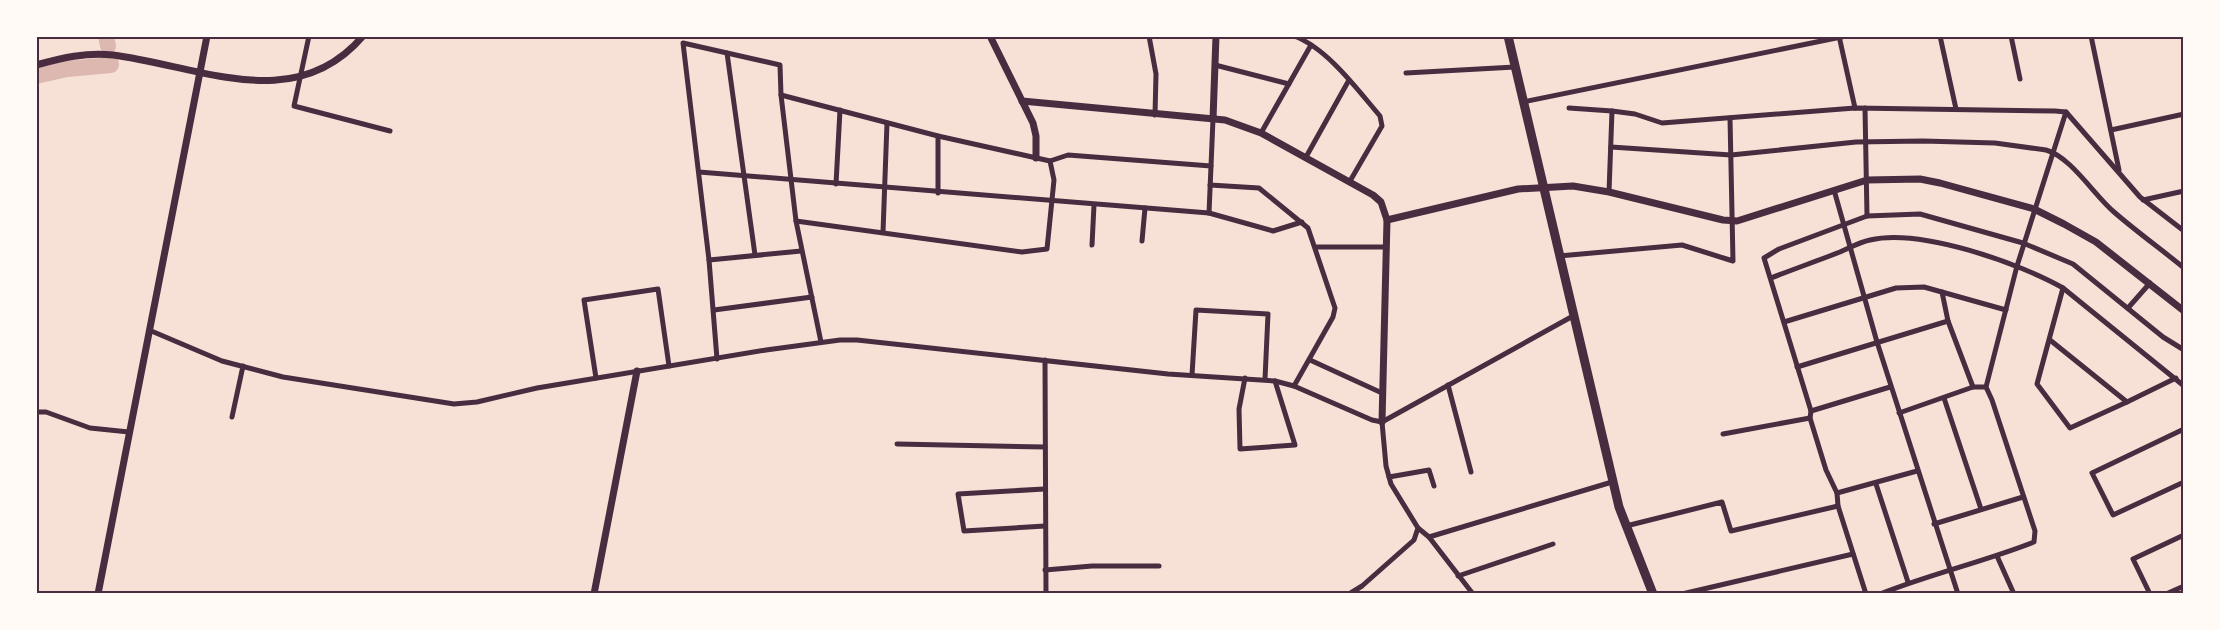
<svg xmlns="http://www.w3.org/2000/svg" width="2220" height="630" font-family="Lato,sans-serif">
	<rect width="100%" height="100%" fill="#f7e1d7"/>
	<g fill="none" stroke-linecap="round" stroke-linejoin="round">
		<!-- river -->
		<g stroke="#dcb8b0" stroke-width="16">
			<polyline points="106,36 108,46"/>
			<polyline points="36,76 67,69 111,65 110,61"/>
		</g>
		<!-- minor -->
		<g stroke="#4a2c40" stroke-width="5">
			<polyline points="309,36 294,106 390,131"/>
			<polyline points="1149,36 1156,74 1155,115"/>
			<path d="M1294,36c33,12 63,53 86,80l2,10 -32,55"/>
			<polyline points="1839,36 1855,108"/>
			<polyline points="1940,36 1956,109"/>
			<polyline points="2011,36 2020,79"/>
			<polyline points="2091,36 2119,170"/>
			<polyline points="727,53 755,255"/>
			<polyline points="1215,65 1289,84"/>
			<polyline points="1406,73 1515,67"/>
			<polyline points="781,95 938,136 1050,161 1068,155 1211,166"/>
			<polyline points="1523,102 1846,36"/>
			<polyline points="1569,108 1612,111"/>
			<polyline points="1865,108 1867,216"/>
			<polyline points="2111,130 2184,114"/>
			<polyline points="1261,133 1311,45"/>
			<path d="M1611,147l120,8 125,-13 67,-1 72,2 51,7c25,7 48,45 68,62 23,20 47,37 70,56"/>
			<polyline points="1306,157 1349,80"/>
			<polyline points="699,172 1209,213 1273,231 1302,222"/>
			<polyline points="836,184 840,110"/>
			<polyline points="1210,185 1259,188 1308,228 1335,308 1333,317 1294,386"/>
			<polyline points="1834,190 1877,342 1958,594"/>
			<polyline points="1609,192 1612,111 1635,114 1662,123 1855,108 2055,111 2066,112 2140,197 2184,231"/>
			<polyline points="938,193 938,136"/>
			<polyline points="2143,200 2184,191"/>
			<polyline points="1209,213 1213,119"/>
			<polyline points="796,221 1022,252 1047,249 1054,180 1050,161"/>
			<polyline points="883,232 887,123"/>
			<polyline points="1142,241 1145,208"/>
			<polyline points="1092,245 1094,205"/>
			<polyline points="1315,247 1385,247"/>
			<polyline points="1559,256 1682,245 1733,261 1730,118"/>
			<polyline points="709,260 801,251"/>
			<path d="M1771,278c23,-9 46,-17 69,-26 9,-4 20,-10 30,-12 50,-12 149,23 193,48l121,98"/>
			<polyline points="2063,288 2037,384 2070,428 2127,402"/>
			<polyline points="1942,292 1948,321 1973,387"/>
			<polyline points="2128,308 2150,283"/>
			<polyline points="714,310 812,297"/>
			<polyline points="1784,322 1896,288 1924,287 2006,310"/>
			<polyline points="149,330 222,361 283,377 454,404 477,402 537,388 766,350 840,340 857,340 1168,374 1275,381 1294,386 1372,420 1382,422 1573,316"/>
			<polyline points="2050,340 2127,402 2176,378"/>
			<polyline points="717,359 709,260 683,43 780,65 781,95 796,221 821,342"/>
			<polyline points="1045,360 1046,594"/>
			<polyline points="1310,360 1382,393"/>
			<polyline points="1797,367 1948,321"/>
			<polyline points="1192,375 1196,310 1268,314 1265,379"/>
			<polyline points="596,378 584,300 658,289 669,366"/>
			<polyline points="1245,378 1239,409 1240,449 1295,445 1275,381"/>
			<polyline points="1448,385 1471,472"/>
			<polyline points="1944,398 1981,509"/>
			<polyline points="1811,411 1890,387"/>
			<polyline points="36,412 46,412 90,428 129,432"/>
			<polyline points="1899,413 1973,387 1986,387"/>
			<polyline points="232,417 243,366"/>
			<polyline points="2184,429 2092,473 2113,515 2184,482"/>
			<polyline points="1723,434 1810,418"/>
			<polyline points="897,444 1045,447"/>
			<polyline points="1389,477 1429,470 1434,486"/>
			<polyline points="1876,484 1908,582"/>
			<polyline points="1044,489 958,494 964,531 1045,526"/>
			<polyline points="1837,493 1826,470 1810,418 1811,411 1764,258 1779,249 1867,216 1920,214 2023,243 2073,264 2163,337 2184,350"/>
			<polyline points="1934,524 2023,497"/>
			<polyline points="1626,526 1722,502 1731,531 1838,506"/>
			<polyline points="1418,528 1429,537 1473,594"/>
			<polyline points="1429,537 1612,482"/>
			<polyline points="1997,556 2014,594"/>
			<polyline points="1045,570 1092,566 1159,566"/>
			<polyline points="1458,576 1553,544"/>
			<polyline points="1349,594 1362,586 1414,540 1418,528 1391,484 1386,466 1382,422"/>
			<polyline points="1682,594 1853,554"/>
			<polyline points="1866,594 1838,506 1837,493 1917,471"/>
			<path d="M1880,594c50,-20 103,-32 154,-52l1,-11 -43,-131 -6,-13 31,-121 49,-154"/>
			<polyline points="2150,594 2133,559 2184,535"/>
			<polyline points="2166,594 2184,586"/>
		</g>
		<!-- tertiary -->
		<g stroke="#4a2c40" stroke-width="7">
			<polyline points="990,36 1033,123 1036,136 1036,158"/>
			<path d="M36,65c26,-7 50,-13 77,-10 86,11 182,61 250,-19"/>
			<polyline points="1022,101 1225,120 1261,133 1373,195 1381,202 1387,220 1382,422"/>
			<polyline points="1213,119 1216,36"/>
			<polyline points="1387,220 1518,189 1573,186 1609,192 1723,220 1737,221 1867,180 1920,179 1940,183 2034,209 2064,224 2096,242 2184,311"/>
			<polyline points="98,594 207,36"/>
			<polyline points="594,594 637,371"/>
		</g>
		<!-- primary -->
		<polyline stroke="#4a2c40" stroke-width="9" points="1508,36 1619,507 1653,594"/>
	</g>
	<!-- border -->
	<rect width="2220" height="630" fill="none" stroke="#fffaf5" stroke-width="75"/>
	<rect x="38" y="38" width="2144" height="554" fill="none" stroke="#4a2c40" stroke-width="2"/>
</svg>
